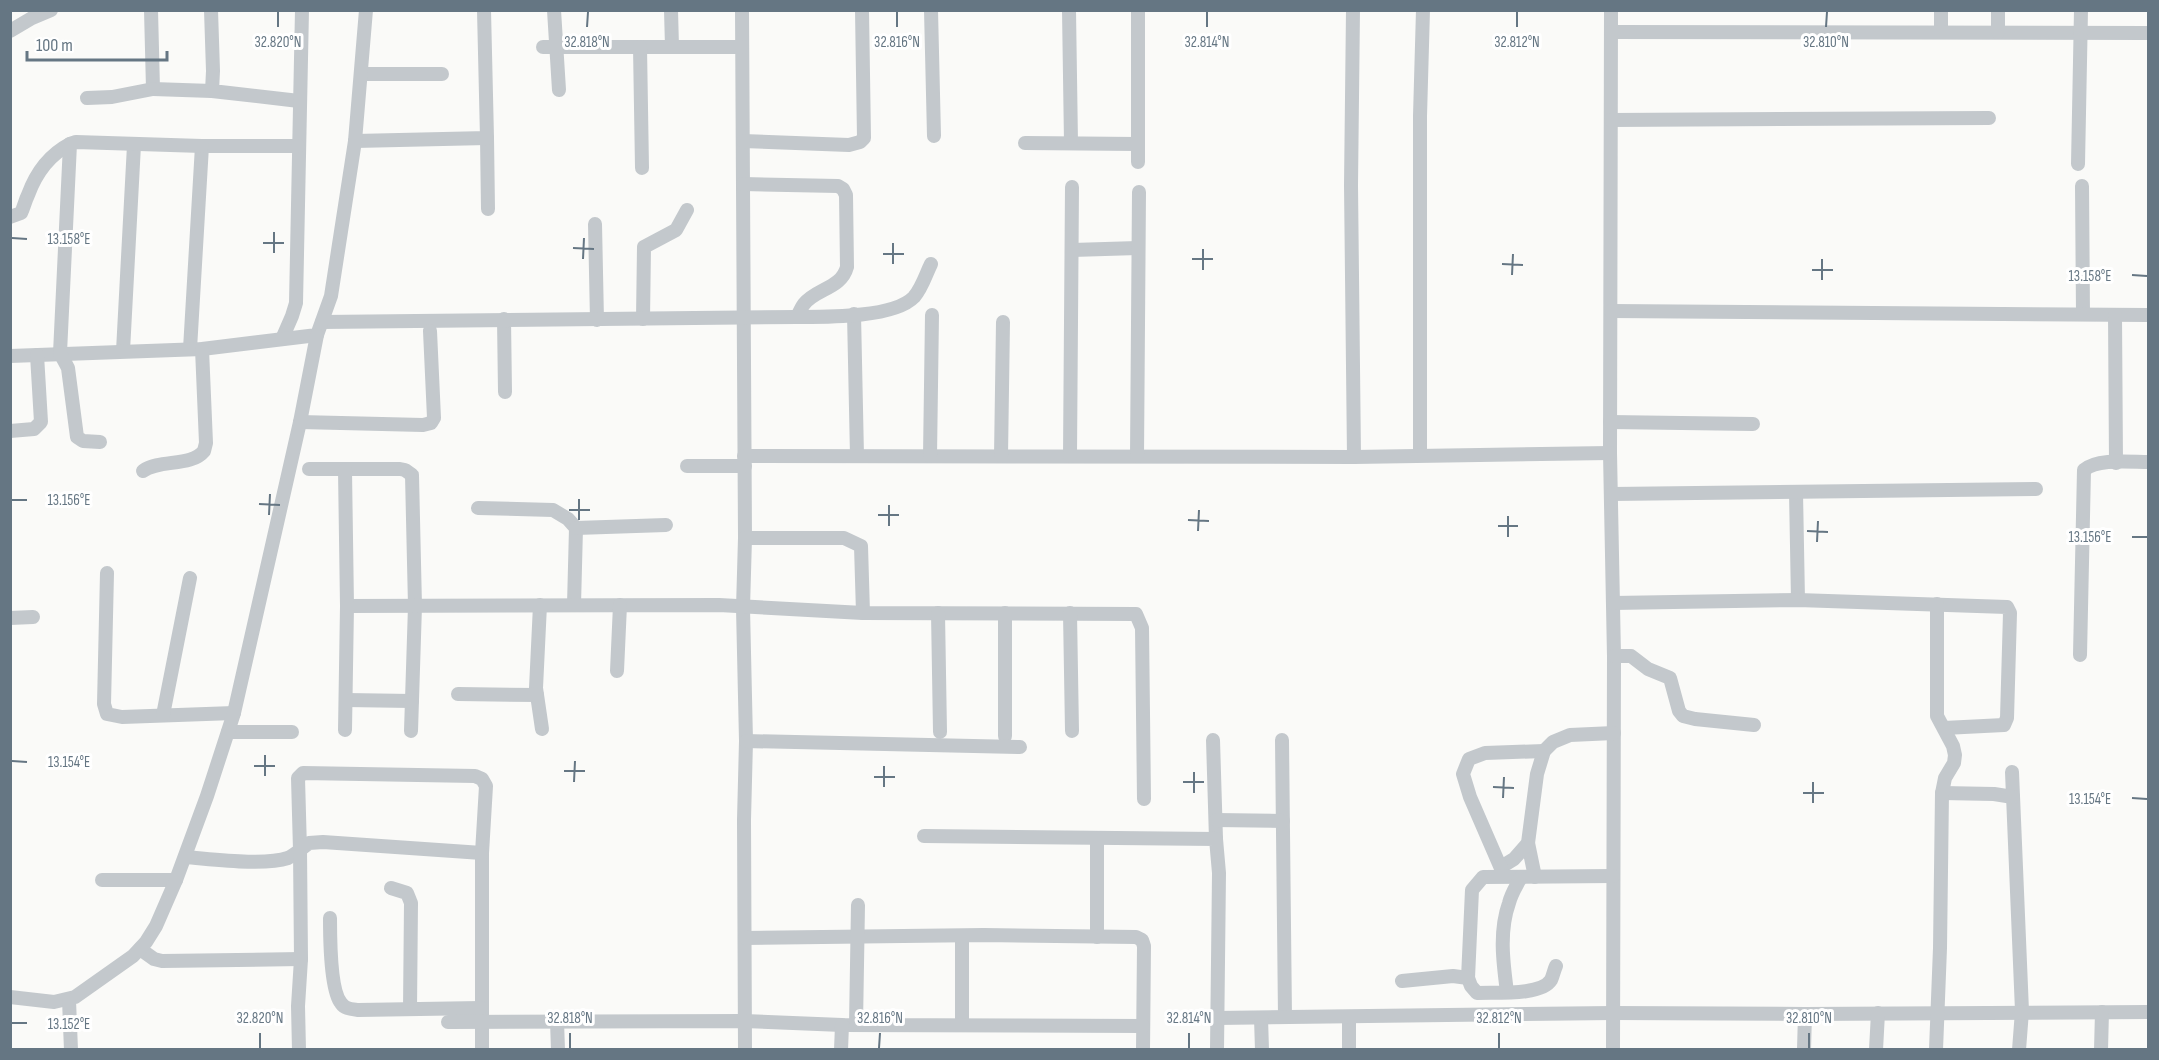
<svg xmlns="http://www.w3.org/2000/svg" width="2159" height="1060" font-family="'Sofia Sans Condensed',sans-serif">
	<rect width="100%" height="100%" fill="#fafaf8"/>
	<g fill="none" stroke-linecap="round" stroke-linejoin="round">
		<!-- minor -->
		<g stroke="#c3c8cc" stroke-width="14">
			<polyline points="151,10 153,89 212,91"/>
			<polyline points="211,10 213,71 212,91 299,101"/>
			<polyline points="554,10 559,90"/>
			<polyline points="671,10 672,47"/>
			<polyline points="742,10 745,538 743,608 746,741 744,820 745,1050"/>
			<polyline points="931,10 934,136"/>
			<polyline points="1069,10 1071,143"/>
			<polyline points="1353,10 1351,185 1354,457"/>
			<polyline points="1611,10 1610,453 1614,656 1613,1050"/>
			<polyline points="1941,10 1941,32"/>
			<polyline points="10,31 32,18 51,10"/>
			<polyline points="1611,32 2148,33"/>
			<polyline points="1998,32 1998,10"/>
			<polyline points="543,47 742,47"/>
			<polyline points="640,47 642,168"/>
			<polyline points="361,74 442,74"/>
			<polyline points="87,98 112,97 153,89"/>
			<polyline points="1611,120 1989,118"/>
			<polyline points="487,138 488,209"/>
			<polyline points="355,141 487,138 484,10"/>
			<polyline points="743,141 849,145 860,142 864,138 862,10"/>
			<polyline points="1025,143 1137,144"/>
			<polyline points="1138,162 1138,10"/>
			<polyline points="2078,164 2081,10"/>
			<path d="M743,184l95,2 5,3 3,6 1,72c-6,22 -30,21 -43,37 -3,4 -5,9 -7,13"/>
			<polyline points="2082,186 2083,314"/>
			<path d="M10,217l11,-4c3,-6 4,-12 7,-18 8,-22 21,-40 42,-51"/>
			<polyline points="595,224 597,320"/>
			<polyline points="1072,250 1138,248"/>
			<polyline points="1611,311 2148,315"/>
			<polyline points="854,314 857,456"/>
			<polyline points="2115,315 2116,463"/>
			<polyline points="504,319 505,392"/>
			<polyline points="643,319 644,247 676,230 687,210"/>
			<path d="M322,322l475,-5c28,0 97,1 117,-20 8,-9 12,-23 17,-33"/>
			<polyline points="282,339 292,316 296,303 302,10"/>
			<polyline points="190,349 202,146 298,146"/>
			<polyline points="123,351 134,145"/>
			<polyline points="10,356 202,349 317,335 331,296 355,141 366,10"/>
			<polyline points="300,422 423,425 431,423 434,418 430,331"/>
			<polyline points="1610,422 1753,424"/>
			<polyline points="10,431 34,429 41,422 37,355"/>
			<polyline points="100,442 83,441 77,437 68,368 60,353 70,144 76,142 202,146"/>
			<polyline points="1420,455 1420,116 1423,10"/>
			<polyline points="744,456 1354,457 1610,453"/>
			<polyline points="930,456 932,315"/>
			<polyline points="1001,456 1003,322"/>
			<polyline points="1070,456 1072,187"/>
			<polyline points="1137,456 1139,192"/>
			<polyline points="687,466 745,466"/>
			<polyline points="309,469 400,469 405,470 412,475 415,606 411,731"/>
			<path d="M143,471c17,-12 48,-4 61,-20l2,-8 -4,-94"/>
			<polyline points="1796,492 1798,600"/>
			<polyline points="1612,494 2036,489"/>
			<polyline points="478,508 553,510 568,519 576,528 574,605"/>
			<polyline points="576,528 666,525"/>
			<polyline points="745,538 844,538 861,546 863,613"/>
			<polyline points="107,573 104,704 107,714 122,717 234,713"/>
			<polyline points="1613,603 1798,600 2007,607 2010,613 2007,718 2004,725 1944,728"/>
			<polyline points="540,605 536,688 542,729"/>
			<polyline points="347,606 719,605 863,613 1136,614 1142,628 1144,799"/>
			<polyline points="938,613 940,732"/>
			<polyline points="1005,613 1005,736"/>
			<polyline points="1070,613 1072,731"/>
			<polyline points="10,618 33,617"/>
			<path d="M2080,655l4,-185c13,-12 47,-8 64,-8"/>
			<polyline points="1614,656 1631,656 1648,669 1670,678 1679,711 1683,716 1695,719 1754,725"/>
			<polyline points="617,671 620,605"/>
			<polyline points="458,694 537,695"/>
			<polyline points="346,700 412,701"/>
			<polyline points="163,715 190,578"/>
			<polyline points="345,730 347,606 345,470"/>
			<polyline points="228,732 292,732"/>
			<polyline points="1213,740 1216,839"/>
			<polyline points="1282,740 1285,1017"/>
			<polyline points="746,741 1020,747"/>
			<polyline points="2012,772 2022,1011 2019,1050"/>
			<polyline points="1942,793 1994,794 2013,797"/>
			<polyline points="1216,820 1283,821"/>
			<polyline points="924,836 1216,839 1219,873 1217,1050"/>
			<polyline points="1097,838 1097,937"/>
			<polyline points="1528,843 1535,877"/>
			<path d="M185,857c27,2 79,9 103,1 4,-2 8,-5 12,-8l-2,-72 5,-5 172,3 7,3 4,7 -4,67v197"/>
			<polyline points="1501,867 1514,859 1528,843 1537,774 1544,751 1553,742 1570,735 1614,733"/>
			<polyline points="1503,873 1470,797 1463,774 1469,759 1485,753 1544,751"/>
			<polyline points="102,880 176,880"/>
			<polyline points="391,888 407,893 411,903 410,1009"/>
			<path d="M330,918c0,18 0,72 11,85 4,6 10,6 17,7l123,-2"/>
			<polyline points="962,936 962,1024"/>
			<polyline points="745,938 984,935 1136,937 1142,940 1144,946 1143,1050"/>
			<polyline points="140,949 154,959 162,961 301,959"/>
			<polyline points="1468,978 1472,890 1483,877 1613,876"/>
			<path d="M1402,981l51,-5 15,2 3,8 6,7c18,-1 64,3 74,-13 2,-4 3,-10 5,-14"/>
			<path d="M1507,992c-4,-30 -8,-61 2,-89 2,-9 8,-18 12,-26"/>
			<polyline points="10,997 54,1002 75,997 133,956 146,942 156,926 176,880 207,796 234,713 300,422 317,335"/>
			<polyline points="69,1000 71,1050"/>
			<polyline points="1349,1017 1349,1050"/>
			<polyline points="1217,1018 1613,1013 1805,1014 2148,1012"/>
			<polyline points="1261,1018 1262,1050"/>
			<polyline points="557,1021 558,1050"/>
			<polyline points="448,1022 744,1021 842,1025 1143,1026"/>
			<polyline points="856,1025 858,905"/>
			<polyline points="299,1050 298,1006 301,959 300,850 309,843 323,842 482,853"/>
			<polyline points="841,1050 842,1025"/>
			<polyline points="1804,1050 1805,1014"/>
			<polyline points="1876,1050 1878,1013"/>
			<polyline points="1936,1050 1940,948 1942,793 1945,778 1954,763 1955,755 1953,746 1937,716 1937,604"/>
			<polyline points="2101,1050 2102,1012"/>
		</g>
	</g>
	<!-- ticks -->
	<path fill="none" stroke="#657683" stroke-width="2" d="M278,27v-15M587,27l1,-15M897,27v-15M1207,27v-15M1517,27v-15M1826,27l1,-15M12,238l15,1M263,243h21M573,248l21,1M274,253v-21M883,254h21M583,259l1,-21M1192,259h21M893,264v-21M1502,264l21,1M1203,270v-21M1812,270h21M1512,275l1,-21M2132,275l15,1M1822,280v-21M12,500h15M259,504l21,1M569,510h21M269,515l1,-21M878,515h21M579,520v-21M1188,520l21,1M889,526v-21M1498,526h20M1198,531l1,-21M1807,531l21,1M1508,537v-21M2132,537h15M1817,542l1,-21M12,761l15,1M254,766h21M564,771h21M265,776v-21M874,777h21M574,782l1,-21M1183,782h21M884,787v-21M1493,787l21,1M1194,793v-21M1803,793h21M1503,798l1,-21M2132,798l15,1M1813,803v-21M12,1023h15M260,1048v-15M570,1048v-15M879,1048l1,-15M1189,1048v-15M1499,1048v-15M1809,1048v-15"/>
	<g font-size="15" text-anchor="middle" fill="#657683" stroke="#fff" stroke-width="6" stroke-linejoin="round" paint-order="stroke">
		<text x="278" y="47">32.820°N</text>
		<text x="587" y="47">32.818°N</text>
		<text x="897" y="47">32.816°N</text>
		<text x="1207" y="47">32.814°N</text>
		<text x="1517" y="47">32.812°N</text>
		<text x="1826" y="47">32.810°N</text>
		<text x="69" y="244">13.158°E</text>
		<text x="2090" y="281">13.158°E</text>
		<text x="69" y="505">13.156°E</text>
		<text x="2090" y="542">13.156°E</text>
		<text x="69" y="767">13.154°E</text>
		<text x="2090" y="804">13.154°E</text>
		<text x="260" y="1023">32.820°N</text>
		<text x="570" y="1023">32.818°N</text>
		<text x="880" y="1023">32.816°N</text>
		<text x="1189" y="1023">32.814°N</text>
		<text x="1499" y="1023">32.812°N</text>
		<text x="1809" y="1023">32.810°N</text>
		<text x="69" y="1029">13.152°E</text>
	</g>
	<!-- border -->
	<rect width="2159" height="1060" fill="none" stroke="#657683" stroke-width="24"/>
	<!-- scale -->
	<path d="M27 51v9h140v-9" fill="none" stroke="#657683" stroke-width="3"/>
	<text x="36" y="51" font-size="18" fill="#657683" stroke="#ffffff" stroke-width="4.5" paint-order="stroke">100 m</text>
</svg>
